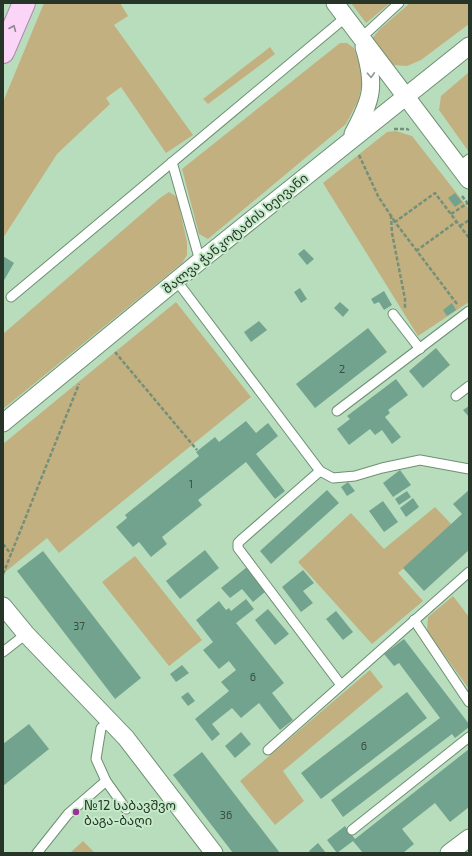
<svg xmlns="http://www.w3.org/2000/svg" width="472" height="856" font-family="'Exo 2','Noto Sans Georgian',sans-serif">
	<rect width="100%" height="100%" fill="#b8ddbc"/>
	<!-- green -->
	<g fill="#c3b080">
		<polygon points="44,3 120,3 128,16 114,25 193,135 166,153 121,87 106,98 110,104 57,154 3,238 3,102"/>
		<polygon points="351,3 390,3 366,23"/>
		<polygon points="410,3 469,3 469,24 421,60 407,66 393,65 370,41 380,29"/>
		<polygon points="340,43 347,43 354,48 364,76 358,101 346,124 208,239 199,234 182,169"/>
		<polygon points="270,47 275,54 208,104 203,99"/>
		<polygon points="469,72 469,152 439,110 441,96"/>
		<polygon points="396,131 412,136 469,209 469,302 418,336 323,183 387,132"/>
		<polygon points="169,192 177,197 187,242 187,255 182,263 3,409 3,334 160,198"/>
		<polygon points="176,302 251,397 59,553 47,538 4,573 3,572 3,444"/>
		<polygon points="435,507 453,526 398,573 423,601 372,644 298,562 351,513 384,549"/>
		<polygon points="135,556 202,640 169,666 102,582"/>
		<polygon points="453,596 469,617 469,689 427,631 428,617"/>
		<polygon points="370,670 383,687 283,771 304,801 275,825 240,781"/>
		<polygon points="83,841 95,853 70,853"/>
	</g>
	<!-- building -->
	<g fill="#72a38f">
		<polygon points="455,193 462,202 455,207 448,198"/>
		<polygon points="304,249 314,259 307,265 298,254"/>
		<polygon points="3,256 14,263 3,282"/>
		<polygon points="300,288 307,299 301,303 294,292"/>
		<polygon points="384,291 392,305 384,310 379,302 374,304 371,299"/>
		<polygon points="340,302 349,310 343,317 334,308"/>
		<polygon points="452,303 456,310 447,316 443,310"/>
		<polygon points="259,321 267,330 251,342 244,332"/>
		<polygon points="368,328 387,352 315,408 296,384"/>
		<polygon points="436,348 450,365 423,388 409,371"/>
		<polygon points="396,379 408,395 388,410 390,413 385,417 401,437 392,444 382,430 375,435 370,429 349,445 337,429 350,419 347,416"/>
		<polygon points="469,406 469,417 463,410"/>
		<polygon points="246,421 256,433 268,423 278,436 256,454 285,491 275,499 246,462 198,500 202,505 162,537 167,544 151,557 139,542 133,547 116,527 127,518 125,515 199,456 196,452 215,437 219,442"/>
		<polygon points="400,470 411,485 393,497 383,483"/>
		<polygon points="348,482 355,491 347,496 341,487"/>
		<polygon points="327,490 339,503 271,564 260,551"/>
		<polygon points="469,490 469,550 424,591 403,568 462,514 453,504"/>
		<polygon points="407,491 411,497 399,505 395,499"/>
		<polygon points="413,498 419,507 406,517 400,508"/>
		<polygon points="383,501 398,522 384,532 369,511"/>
		<polygon points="205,550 219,568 180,599 166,581"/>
		<polygon points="43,551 141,678 115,699 17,571"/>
		<polygon points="247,567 266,591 253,602 242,589 230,598 221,588"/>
		<polygon points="303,570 314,583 303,591 313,603 301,612 282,587"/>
		<polygon points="246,599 254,609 236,623 284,683 272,693 293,720 280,730 259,703 241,718 232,708 212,724 220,734 212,741 195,719 229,691 221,682 236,670 229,661 219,669 203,650 213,642 196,620 219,601 226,610 229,608 231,611"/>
		<polygon points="268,609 289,634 275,645 255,620"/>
		<polygon points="336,611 353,632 343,640 326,619"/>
		<polygon points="404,639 469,724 469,727 455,738 452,734 343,817 331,800 440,718 399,663 394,666 384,654"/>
		<polygon points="182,665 189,673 176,682 170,674"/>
		<polygon points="188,692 195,701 188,706 181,697"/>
		<polygon points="407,692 427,718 321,799 301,773"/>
		<polygon points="29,724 49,749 3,786 3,744"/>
		<polygon points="241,732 251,744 235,758 225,746"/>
		<polygon points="469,749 469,807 450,822 435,803 402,829 414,844 403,853 363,853 353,841 337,853 327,840 345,826 355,839"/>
		<polygon points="202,752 280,853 233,853 173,775"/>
		<polygon points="318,843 326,853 310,853 309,851"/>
	</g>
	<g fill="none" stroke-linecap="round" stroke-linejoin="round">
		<!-- service casing -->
		<g stroke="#6d9072" stroke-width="11">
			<g id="service">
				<polyline points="361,38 399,3"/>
				<polyline points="172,162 200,261"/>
				<polyline points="459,167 469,159"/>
				<polyline points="176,280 320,471 241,540 238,543 238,548 341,685"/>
				<polyline points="11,297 346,17"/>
				<polyline points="393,314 420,349"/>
				<polyline points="456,396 469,386"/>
				<polyline points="337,411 469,311"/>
				<polyline points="320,471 333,478 355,476 382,468 420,460 469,469"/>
				<polyline points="414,620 469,702"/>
				<polyline points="3,652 26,634"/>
				<polyline points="268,750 469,572"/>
				<polyline points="106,781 126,809"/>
				<polyline points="352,830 469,737"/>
				<polyline points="37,853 68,814 106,781 96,759 101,728 110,721"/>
			</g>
		</g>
		<!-- minor casing -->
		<g stroke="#6d9072" stroke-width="19">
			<g id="minor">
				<polyline points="335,3 469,180"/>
				<path d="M353,134c19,-35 23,-48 11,-87"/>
				<polyline points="3,423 200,261 469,46"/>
				<polyline points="3,606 26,634 126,738 214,853"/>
				<polyline points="449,853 469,838"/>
			</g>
		</g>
		<!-- primary casing -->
		<g stroke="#ad8bac" stroke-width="24">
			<polyline id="primary" points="3,52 24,3"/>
		</g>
		<!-- path -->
		<g stroke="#759078" stroke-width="2.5" stroke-dasharray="4 2" stroke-linecap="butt">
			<polyline points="394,129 407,129 409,130"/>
			<polyline points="359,155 378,196 395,222"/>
			<polyline points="462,196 469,205"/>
			<polyline points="451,214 468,203"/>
			<polyline points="391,215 392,233 405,299 405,309"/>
			<polyline points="460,226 469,220"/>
			<polyline points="416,251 456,222"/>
			<polyline points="457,304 395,222 435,193 469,238"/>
			<polyline points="115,352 197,450"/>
			<polyline points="3,544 11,554"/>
			<polyline points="3,574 79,384"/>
		</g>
		<!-- service -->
		<use href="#service" stroke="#fff" stroke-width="9"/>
		<!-- minor -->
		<use href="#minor" stroke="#fff" stroke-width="17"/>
		<!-- primary -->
		<use href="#primary" stroke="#fad5f8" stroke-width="22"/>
	</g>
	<!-- one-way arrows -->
	<defs><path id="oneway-chevron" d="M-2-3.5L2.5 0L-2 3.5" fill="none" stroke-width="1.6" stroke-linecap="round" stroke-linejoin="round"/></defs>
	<use stroke="#908590" href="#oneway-chevron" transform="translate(13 28) rotate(-67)"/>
	<use stroke="#929a94" href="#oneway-chevron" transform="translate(371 75) rotate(87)"/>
	<!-- markers -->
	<circle fill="#983297" stroke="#c5eac9" stroke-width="1.5" cx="76" cy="812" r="4"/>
	<g text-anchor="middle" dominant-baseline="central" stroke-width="4" stroke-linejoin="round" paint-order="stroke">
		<!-- number labels -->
		<g font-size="11" fill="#395042">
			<text x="342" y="368">2</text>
			<text x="191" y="483">1</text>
			<text x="79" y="625">37</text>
			<text x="253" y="676">6</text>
			<text x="364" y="745">6</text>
			<text x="226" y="814">36</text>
		</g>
		<!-- street labels -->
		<g font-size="13" fill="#263528" stroke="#c5eac9">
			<text transform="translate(235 233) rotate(-39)">შალვა ჭანკოტაძის ხეივანი</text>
		</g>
		<!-- poi labels -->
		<g font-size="13" fill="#263528" stroke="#c5eac9" text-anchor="start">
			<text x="84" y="805">№12 საბავშვო<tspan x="84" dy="15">ბაგა-ბაღი</tspan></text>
		</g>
	</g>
	<!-- border -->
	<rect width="472" height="856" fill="none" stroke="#263528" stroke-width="8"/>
</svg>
